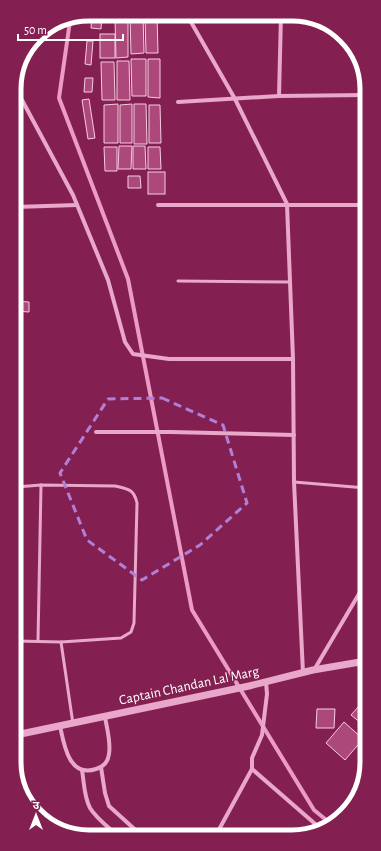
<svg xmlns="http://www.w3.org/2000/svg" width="381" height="851" font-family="'Alegreya Sans','Noto Sans Devanagari',sans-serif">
	<rect width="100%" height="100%" fill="#842051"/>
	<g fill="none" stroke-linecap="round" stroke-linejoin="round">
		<!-- stream -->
		<polyline stroke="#eb9bc4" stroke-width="4" points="70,21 59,98 128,279 192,610 314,810 330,823"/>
	</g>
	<!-- building -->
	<g fill="#ac487a" stroke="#f7cbe1">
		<polygon points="92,14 102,14 101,29 91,28"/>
		<polygon points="130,15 143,15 144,53 131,54"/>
		<polygon points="157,15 158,53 146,53 145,16"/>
		<polygon points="115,18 128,18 128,57 116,58"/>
		<rect x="100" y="34" width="15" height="24"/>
		<polygon points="87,41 93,41 91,65 85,64"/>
		<polygon points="131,59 146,59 146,96 132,96"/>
		<polygon points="148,59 160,59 160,98 148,97"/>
		<polygon points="117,61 129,61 130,100 117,100"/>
		<polygon points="101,62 114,62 115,100 102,100"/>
		<polygon points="85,78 93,78 92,92 84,92"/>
		<polygon points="89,99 95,138 88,139 82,100"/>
		<polygon points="118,104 118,143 104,143 104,105"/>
		<polygon points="132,104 132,143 120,143 120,105"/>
		<polygon points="134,104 146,104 147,144 134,144"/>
		<polygon points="149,105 160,105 161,143 149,143"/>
		<polygon points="119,146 132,146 131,169 118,169"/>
		<polygon points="133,146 145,146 146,169 133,169"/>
		<polygon points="104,147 117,147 117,171 105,171"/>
		<polygon points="148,147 160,147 161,169 148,169"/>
		<rect x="148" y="172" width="17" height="22"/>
		<polygon points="128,176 140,176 141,188 128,188"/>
		<polygon points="15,301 29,302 29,312 15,311"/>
		<polygon points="367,697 367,728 351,715"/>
		<polygon points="317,709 335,709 334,728 316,728"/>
		<polygon points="344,722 363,739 345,760 326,743"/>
		<polygon points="87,830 88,836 74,836 68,833"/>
	</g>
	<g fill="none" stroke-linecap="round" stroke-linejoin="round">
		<!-- service -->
		<g stroke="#e9a7c9" stroke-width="3">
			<polyline points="178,281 290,282"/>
			<polyline points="294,482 366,488"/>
			<path d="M16,487l25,-2 74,1c13,3 19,3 22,17l-3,120 -3,9 -10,6 -60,4 -45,-1"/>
			<polyline points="38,641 41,485"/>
			<polyline points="61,642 73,724"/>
		</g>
		<!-- minor -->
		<g stroke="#e9a7c9" stroke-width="4">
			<polyline points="189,15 191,22 235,99 287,204 293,359 294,482 303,673"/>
			<polyline points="279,96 281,15"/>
			<polyline points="22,100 73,195 108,280 125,342 133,354 169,359 293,359"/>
			<polyline points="178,102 279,96 364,95"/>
			<polyline points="158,205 365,205"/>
			<polyline points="15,207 77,205"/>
			<polyline points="96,432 171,432 294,435"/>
			<polyline points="314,670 366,582"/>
			<path d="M60,726c4,19 9,52 36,43 7,-2 12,-7 13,-15 2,-12 -2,-25 -4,-37"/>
			<polyline points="101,767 105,793 109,806 141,835"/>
			<polyline points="252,769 321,829"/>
			<path d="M82,770c2,12 2,27 8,38 6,10 18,19 27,27"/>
			<polyline points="216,835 252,769 252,758 262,735 267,694 266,682"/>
		</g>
		<!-- tertiary -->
		<polyline stroke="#e9a7c9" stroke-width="7" points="16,735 249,686 313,670 366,661"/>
	</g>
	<!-- marked area -->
	<path fill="none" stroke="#b080d9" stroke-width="3" stroke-dasharray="8 5" stroke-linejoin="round" d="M162,398l61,27 24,78 -47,42 -58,35 -55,-40 -27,-67 48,-74z"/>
	<g text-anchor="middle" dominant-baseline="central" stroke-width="3" stroke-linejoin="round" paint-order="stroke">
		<!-- street labels -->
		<g font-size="14" fill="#fff" stroke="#842051">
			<text transform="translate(189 686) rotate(-12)">Captain Chandan Lal Marg</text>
		</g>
	</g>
	<!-- crop -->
	<path d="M0 0H381V851H0ZM89 21H292A68 68 0 0 1 360 89V762A68 68 0 0 1 292 830H89A68 68 0 0 1 21 762V89A68 68 0 0 1 89 21Z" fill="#842051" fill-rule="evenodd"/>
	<path fill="none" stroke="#fff" stroke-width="5" d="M89 21H292A68 68 0 0 1 360 89V762A68 68 0 0 1 292 830H89A68 68 0 0 1 21 762V89A68 68 0 0 1 89 21Z"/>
	<!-- north arrow -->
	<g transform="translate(36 815)" stroke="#842051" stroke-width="3" paint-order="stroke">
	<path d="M0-3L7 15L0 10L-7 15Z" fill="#ffffff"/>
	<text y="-6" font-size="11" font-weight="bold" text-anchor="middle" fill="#ffffff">उ</text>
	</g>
	<!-- scale -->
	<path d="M18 34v6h105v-6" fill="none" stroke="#ffffff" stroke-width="2"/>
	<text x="24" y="34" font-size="12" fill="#ffffff" stroke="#842051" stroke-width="3" paint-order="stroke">50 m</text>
</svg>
